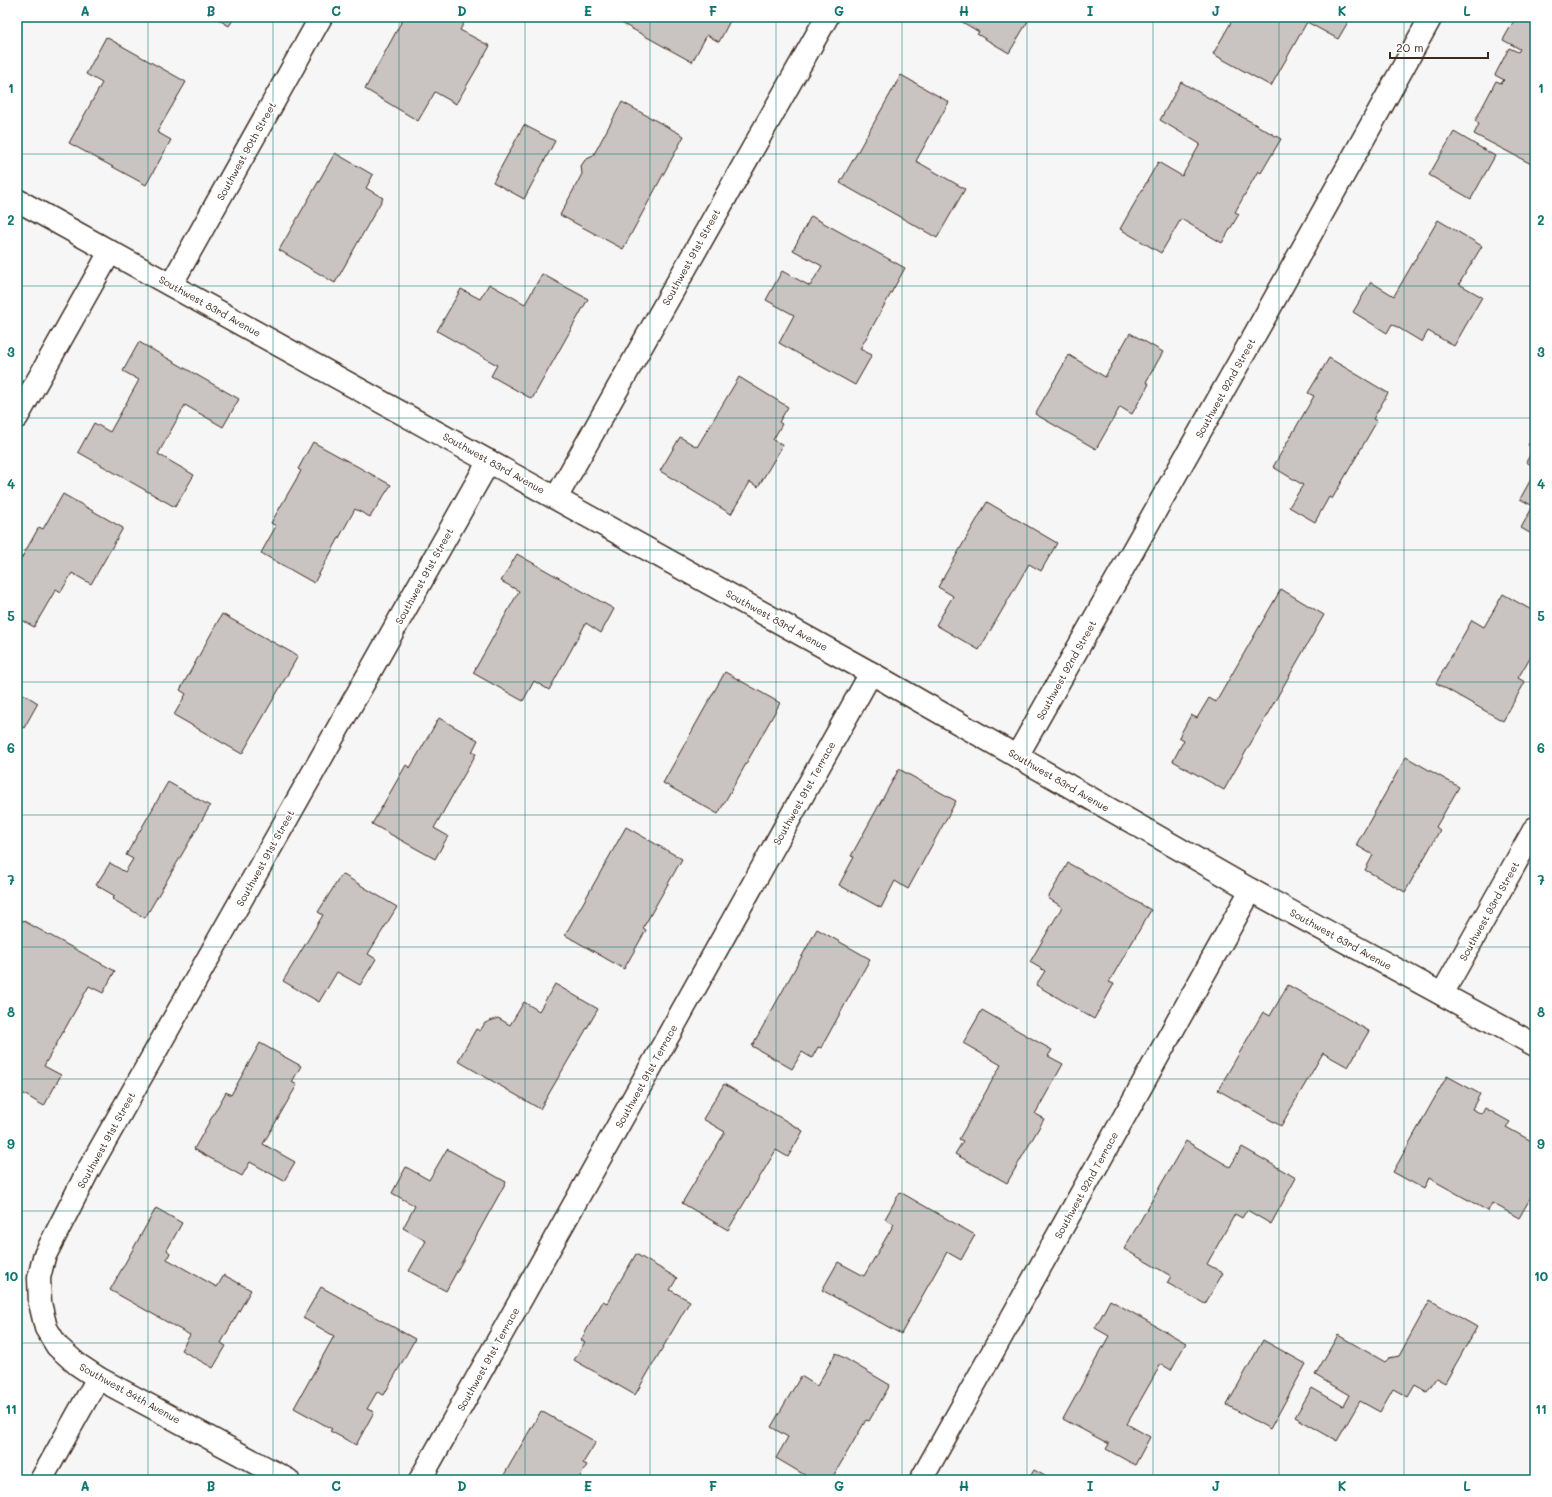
<svg xmlns="http://www.w3.org/2000/svg" width="1552" height="1497" font-family="Mali,sans-serif">
	<rect width="100%" height="100%" fill="#f7f6f6"/>
	<filter id="ink" filterUnits="userSpaceOnUse"><feTurbulence type="fractalNoise" baseFrequency=".025" numOctaves="2"/><feDisplacementMap in="SourceGraphic" scale="8" xChannelSelector="R" yChannelSelector="G"/><feConvolveMatrix kernelMatrix="1 2 1 2 8 2 1 2 1" color-interpolation-filters="sRGB"/></filter>
	<g filter="url(#ink)">
		<!-- building -->
		<g fill="#c9c3c1" stroke="#3b2a1e">
			<polygon points="214,17 235,17 229,26"/>
			<polygon points="404,17 467,17 460,30 490,46 456,104 435,92 418,121 365,89"/>
			<polygon points="618,17 732,17 719,42 707,35 692,62 616,20"/>
			<polygon points="954,17 1022,17 1028,21 1009,53 977,34 979,32"/>
			<polygon points="1234,17 1351,17 1338,39 1307,22 1271,86 1213,54"/>
			<polygon points="1516,17 1535,17 1535,166 1474,134 1479,124 1475,121 1496,81 1501,83 1504,80 1495,75 1509,48 1518,52 1520,49 1503,40"/>
			<polygon points="106,37 186,82 157,132 171,140 146,185 69,143 102,83 86,74"/>
			<polygon points="901,75 949,102 916,161 965,189 937,238 840,183"/>
			<polygon points="1181,82 1281,139 1261,173 1258,171 1235,212 1239,214 1222,243 1181,219 1161,253 1120,229 1158,162 1182,176 1200,144 1160,120"/>
			<polygon points="622,102 684,136 623,249 560,215 582,174 581,166 585,160 593,156"/>
			<polygon points="524,125 555,141 524,199 493,182"/>
			<polygon points="1454,132 1495,156 1471,199 1429,175"/>
			<polygon points="335,153 373,175 366,188 383,198 335,283 279,250"/>
			<polygon points="811,216 905,268 860,349 872,355 855,385 779,343 794,315 766,300 782,271 810,286 822,266 793,250"/>
			<polygon points="1438,220 1482,246 1459,284 1482,297 1454,346 1428,331 1422,342 1392,324 1387,333 1353,312 1371,282 1394,296"/>
			<polygon points="542,274 588,299 532,399 491,376 497,365 437,331 461,289 480,299 489,284 525,304"/>
			<polygon points="1130,333 1163,352 1146,382 1149,384 1132,414 1120,407 1096,449 1035,414 1069,355 1105,377"/>
			<polygon points="139,342 239,399 223,427 185,405 158,454 194,475 175,507 78,452 94,423 110,432 139,380 123,371"/>
			<polygon points="1329,358 1388,393 1373,419 1377,421 1332,499 1329,497 1315,522 1289,507 1303,485 1273,467 1314,396 1308,393"/>
			<polygon points="739,377 788,407 779,422 782,424 773,440 783,445 758,487 750,482 731,514 660,471 680,437 697,447"/>
			<polygon points="1535,433 1535,467 1526,462 1534,448 1528,445"/>
			<polygon points="313,442 391,485 370,517 355,509 314,583 261,553 276,526 271,523 301,471 298,469"/>
			<polygon points="1535,472 1535,536 1521,528 1533,506 1520,499"/>
			<polygon points="63,494 123,528 91,584 72,573 61,592 56,589 34,627 17,617 17,566 39,527 43,529"/>
			<polygon points="987,502 1057,543 1041,571 1029,564 979,650 936,625 953,596 938,587"/>
			<polygon points="517,554 614,609 601,633 586,623 549,690 534,681 523,701 473,673 519,591 501,581"/>
			<polygon points="1281,589 1324,615 1224,790 1173,761 1184,740 1179,737 1191,715 1197,718 1209,698 1216,702"/>
			<polygon points="1503,594 1535,612 1535,649 1518,678 1525,682 1503,721 1436,683 1472,620 1484,627"/>
			<polygon points="222,614 298,656 242,754 174,715 186,694 180,690"/>
			<polygon points="725,672 780,703 718,814 663,783"/>
			<polygon points="17,690 38,703 24,728 17,724"/>
			<polygon points="439,718 478,740 472,752 476,754 434,828 448,836 435,859 372,824 406,765 410,768"/>
			<polygon points="1406,757 1459,787 1436,827 1440,830 1405,892 1365,870 1373,855 1356,845"/>
			<polygon points="899,769 956,801 908,889 895,881 881,908 839,885 854,857 851,856"/>
			<polygon points="168,782 210,806 145,918 112,899 115,896 96,885 110,863 125,872 133,859 126,855"/>
			<polygon points="626,827 682,859 643,928 646,930 624,969 565,935"/>
			<polygon points="1068,863 1151,910 1109,982 1114,984 1094,1019 1036,985 1045,971 1030,962 1062,907 1048,898"/>
			<polygon points="342,874 397,907 368,954 376,959 360,985 337,972 319,1002 283,981 323,915 318,912"/>
			<polygon points="22,920 115,971 103,993 89,986 44,1066 61,1075 44,1106 17,1090 17,929"/>
			<polygon points="817,929 870,959 821,1048 818,1047 812,1058 802,1052 792,1069 752,1046"/>
			<polygon points="555,984 598,1009 540,1109 458,1061 476,1029 480,1031 485,1023 498,1018 510,1025 524,1002 539,1011"/>
			<polygon points="1288,985 1369,1031 1348,1067 1323,1053 1281,1126 1218,1090 1263,1012 1270,1016"/>
			<polygon points="982,1010 1052,1050 1048,1056 1063,1064 1035,1114 1044,1119 1007,1183 955,1154 963,1141 959,1139 1001,1065 963,1043"/>
			<polygon points="260,1043 301,1066 292,1082 297,1085 263,1144 295,1162 284,1181 250,1162 242,1176 194,1149 226,1092 231,1095"/>
			<polygon points="1447,1076 1480,1094 1472,1109 1482,1114 1485,1108 1510,1122 1506,1127 1535,1143 1535,1190 1519,1218 1492,1203 1488,1211 1429,1178 1424,1189 1393,1172"/>
			<polygon points="724,1084 803,1131 788,1157 776,1150 728,1230 682,1203 725,1132 703,1119"/>
			<polygon points="1186,1141 1230,1167 1242,1147 1296,1178 1271,1224 1247,1210 1242,1218 1235,1214 1207,1264 1223,1273 1205,1304 1167,1283 1171,1276 1124,1249"/>
			<polygon points="447,1149 506,1182 446,1291 409,1271 426,1241 403,1228 415,1206 392,1193 406,1167 429,1180"/>
			<polygon points="900,1192 975,1235 961,1260 947,1252 901,1334 822,1290 838,1262 864,1276 894,1224 885,1219"/>
			<polygon points="156,1208 182,1223 167,1250 170,1253 167,1259 217,1287 224,1275 251,1290 221,1343 226,1346 213,1368 181,1350 190,1335 110,1290"/>
			<polygon points="636,1254 677,1278 670,1290 690,1301 635,1395 574,1360 585,1342 581,1340 603,1301 607,1303"/>
			<polygon points="321,1287 415,1339 384,1395 377,1392 367,1409 374,1412 356,1445 330,1431 332,1429 294,1408 334,1336 303,1318"/>
			<polygon points="1110,1300 1186,1343 1171,1370 1161,1364 1127,1424 1150,1437 1135,1465 1106,1449 1109,1444 1063,1419 1109,1336 1095,1328"/>
			<polygon points="1430,1300 1477,1327 1445,1383 1436,1378 1427,1392 1415,1385 1408,1397 1393,1389 1380,1412 1360,1401 1337,1441 1295,1417 1312,1388 1343,1406 1349,1395 1315,1375 1338,1335 1385,1362 1389,1358 1399,1356"/>
			<polygon points="1263,1340 1306,1364 1270,1429 1227,1405"/>
			<polygon points="836,1353 890,1385 869,1421 866,1420 831,1480 813,1480 776,1458 788,1437 771,1427 801,1376 817,1386"/>
			<polygon points="541,1411 596,1442 583,1463 587,1465 578,1480 501,1480"/>
			<polygon points="1034,1470 1052,1480 1028,1480"/>
		</g>
		<g fill="none" stroke-linecap="round" stroke-linejoin="round">
			<!-- street casing -->
			<g stroke="#3b2a1e" stroke-width="25">
				<g id="street">
					<polyline points="17,200 871,673 1251,890 1535,1045"/>
					<polyline points="171,285 321,17"/>
					<polyline points="17,417 110,252"/>
					<polyline points="556,498 827,17"/>
					<polyline points="1017,756 1268,311 1431,17"/>
					<polyline points="1442,994 1535,828"/>
					<polyline points="41,1480 98,1378"/>
					<polyline points="288,1480 98,1378 77,1364 57,1346 46,1328 40,1303 39,1278 44,1257 89,1169 489,461"/>
					<polyline points="420,1480 871,673"/>
					<polyline points="921,1480 1251,890"/>
				</g>
			</g>
			<!-- street -->
			<use href="#street" stroke="#fff" stroke-width="22"/>
		</g>
	</g>
	<!-- grid -->
	<path fill="none" stroke="#0f766e" stroke-width="1" stroke-opacity="0.55" d="M148,17v1463M273,17v1463M399,17v1463M525,17v1463M650,17v1463M776,17v1463M902,17v1463M1027,17v1463M1153,17v1463M1279,17v1463M1404,17v1463M17,154h1518M17,286h1518M17,418h1518M17,550h1518M17,682h1518M17,815h1518M17,947h1518M17,1079h1518M17,1211h1518M17,1343h1518"/>
	<g text-anchor="middle" dominant-baseline="central" stroke-width="3.5" stroke-linejoin="round" paint-order="stroke">
		<!-- street labels -->
		<g font-size="10" fill="#3b2a1e" stroke="#fff">
			<text transform="translate(246 151) rotate(-61)">Southwest 90th Street</text>
			<text transform="translate(691 257) rotate(-61)">Southwest 91st Street</text>
			<text transform="translate(210 306) rotate(29)">Southwest 83rd Avenue</text>
			<text transform="translate(1225 388) rotate(-61)">Southwest 92nd Street</text>
			<text transform="translate(494 463) rotate(29)">Southwest 83rd Avenue</text>
			<text transform="translate(424 576) rotate(-61)">Southwest 91st Street</text>
			<text transform="translate(777 620) rotate(29)">Southwest 83rd Avenue</text>
			<text transform="translate(1066 670) rotate(-61)">Southwest 92nd Street</text>
			<text transform="translate(1059 780) rotate(30)">Southwest 83rd Avenue</text>
			<text transform="translate(804 793) rotate(-61)">Southwest 91st Terrace</text>
			<text transform="translate(265 858) rotate(-61)">Southwest 91st Street</text>
			<text transform="translate(1489 911) rotate(-61)">Southwest 93rd Street</text>
			<text transform="translate(1341 939) rotate(29)">Southwest 83rd Avenue</text>
			<text transform="translate(646 1076) rotate(-61)">Southwest 91st Terrace</text>
			<text transform="translate(106 1140) rotate(-61)">Southwest 91st Street</text>
			<text transform="translate(1086 1185) rotate(-61)">Southwest 92nd Terrace</text>
			<text transform="translate(488 1359) rotate(-61)">Southwest 91st Terrace</text>
			<text transform="translate(130 1393) rotate(29)">Southwest 84th Avenue</text>
		</g>
	</g>
	<!-- margin -->
	<rect width="1552" height="1497" fill="none" stroke="#fff" stroke-width="44"/>
	<!-- scale -->
	<path d="M1390 52v6h98v-6" fill="none" stroke="#3b2a1e" stroke-width="2"/>
	<text x="1396" y="52" font-size="12" fill="#3b2a1e" stroke="#ffffff" stroke-width="3" paint-order="stroke">20 m</text>
	<rect x="22" y="22" width="1508" height="1453" fill="none" stroke="#0f766e" stroke-width="1.5"/>
	<g font-size="13" text-anchor="middle" font-weight="bold" fill="#0f766e">
		<text x="85" y="16">A</text>
		<text x="211" y="16">B</text>
		<text x="336" y="16">C</text>
		<text x="462" y="16">D</text>
		<text x="588" y="16">E</text>
		<text x="713" y="16">F</text>
		<text x="839" y="16">G</text>
		<text x="964" y="16">H</text>
		<text x="1090" y="16">I</text>
		<text x="1216" y="16">J</text>
		<text x="1342" y="16">K</text>
		<text x="1467" y="16">L</text>
		<text x="11" y="93">1</text>
		<text x="1541" y="93">1</text>
		<text x="11" y="225">2</text>
		<text x="1541" y="225">2</text>
		<text x="11" y="357">3</text>
		<text x="1541" y="357">3</text>
		<text x="11" y="489">4</text>
		<text x="1541" y="489">4</text>
		<text x="11" y="621">5</text>
		<text x="1541" y="621">5</text>
		<text x="11" y="753">6</text>
		<text x="1541" y="753">6</text>
		<text x="11" y="885">7</text>
		<text x="1541" y="885">7</text>
		<text x="11" y="1017">8</text>
		<text x="1541" y="1017">8</text>
		<text x="11" y="1149">9</text>
		<text x="1541" y="1149">9</text>
		<text x="11" y="1281">10</text>
		<text x="1541" y="1281">10</text>
		<text x="11" y="1414">11</text>
		<text x="1541" y="1414">11</text>
		<text x="85" y="1491">A</text>
		<text x="211" y="1491">B</text>
		<text x="336" y="1491">C</text>
		<text x="462" y="1491">D</text>
		<text x="588" y="1491">E</text>
		<text x="713" y="1491">F</text>
		<text x="839" y="1491">G</text>
		<text x="964" y="1491">H</text>
		<text x="1090" y="1491">I</text>
		<text x="1216" y="1491">J</text>
		<text x="1342" y="1491">K</text>
		<text x="1467" y="1491">L</text>
	</g>
</svg>
